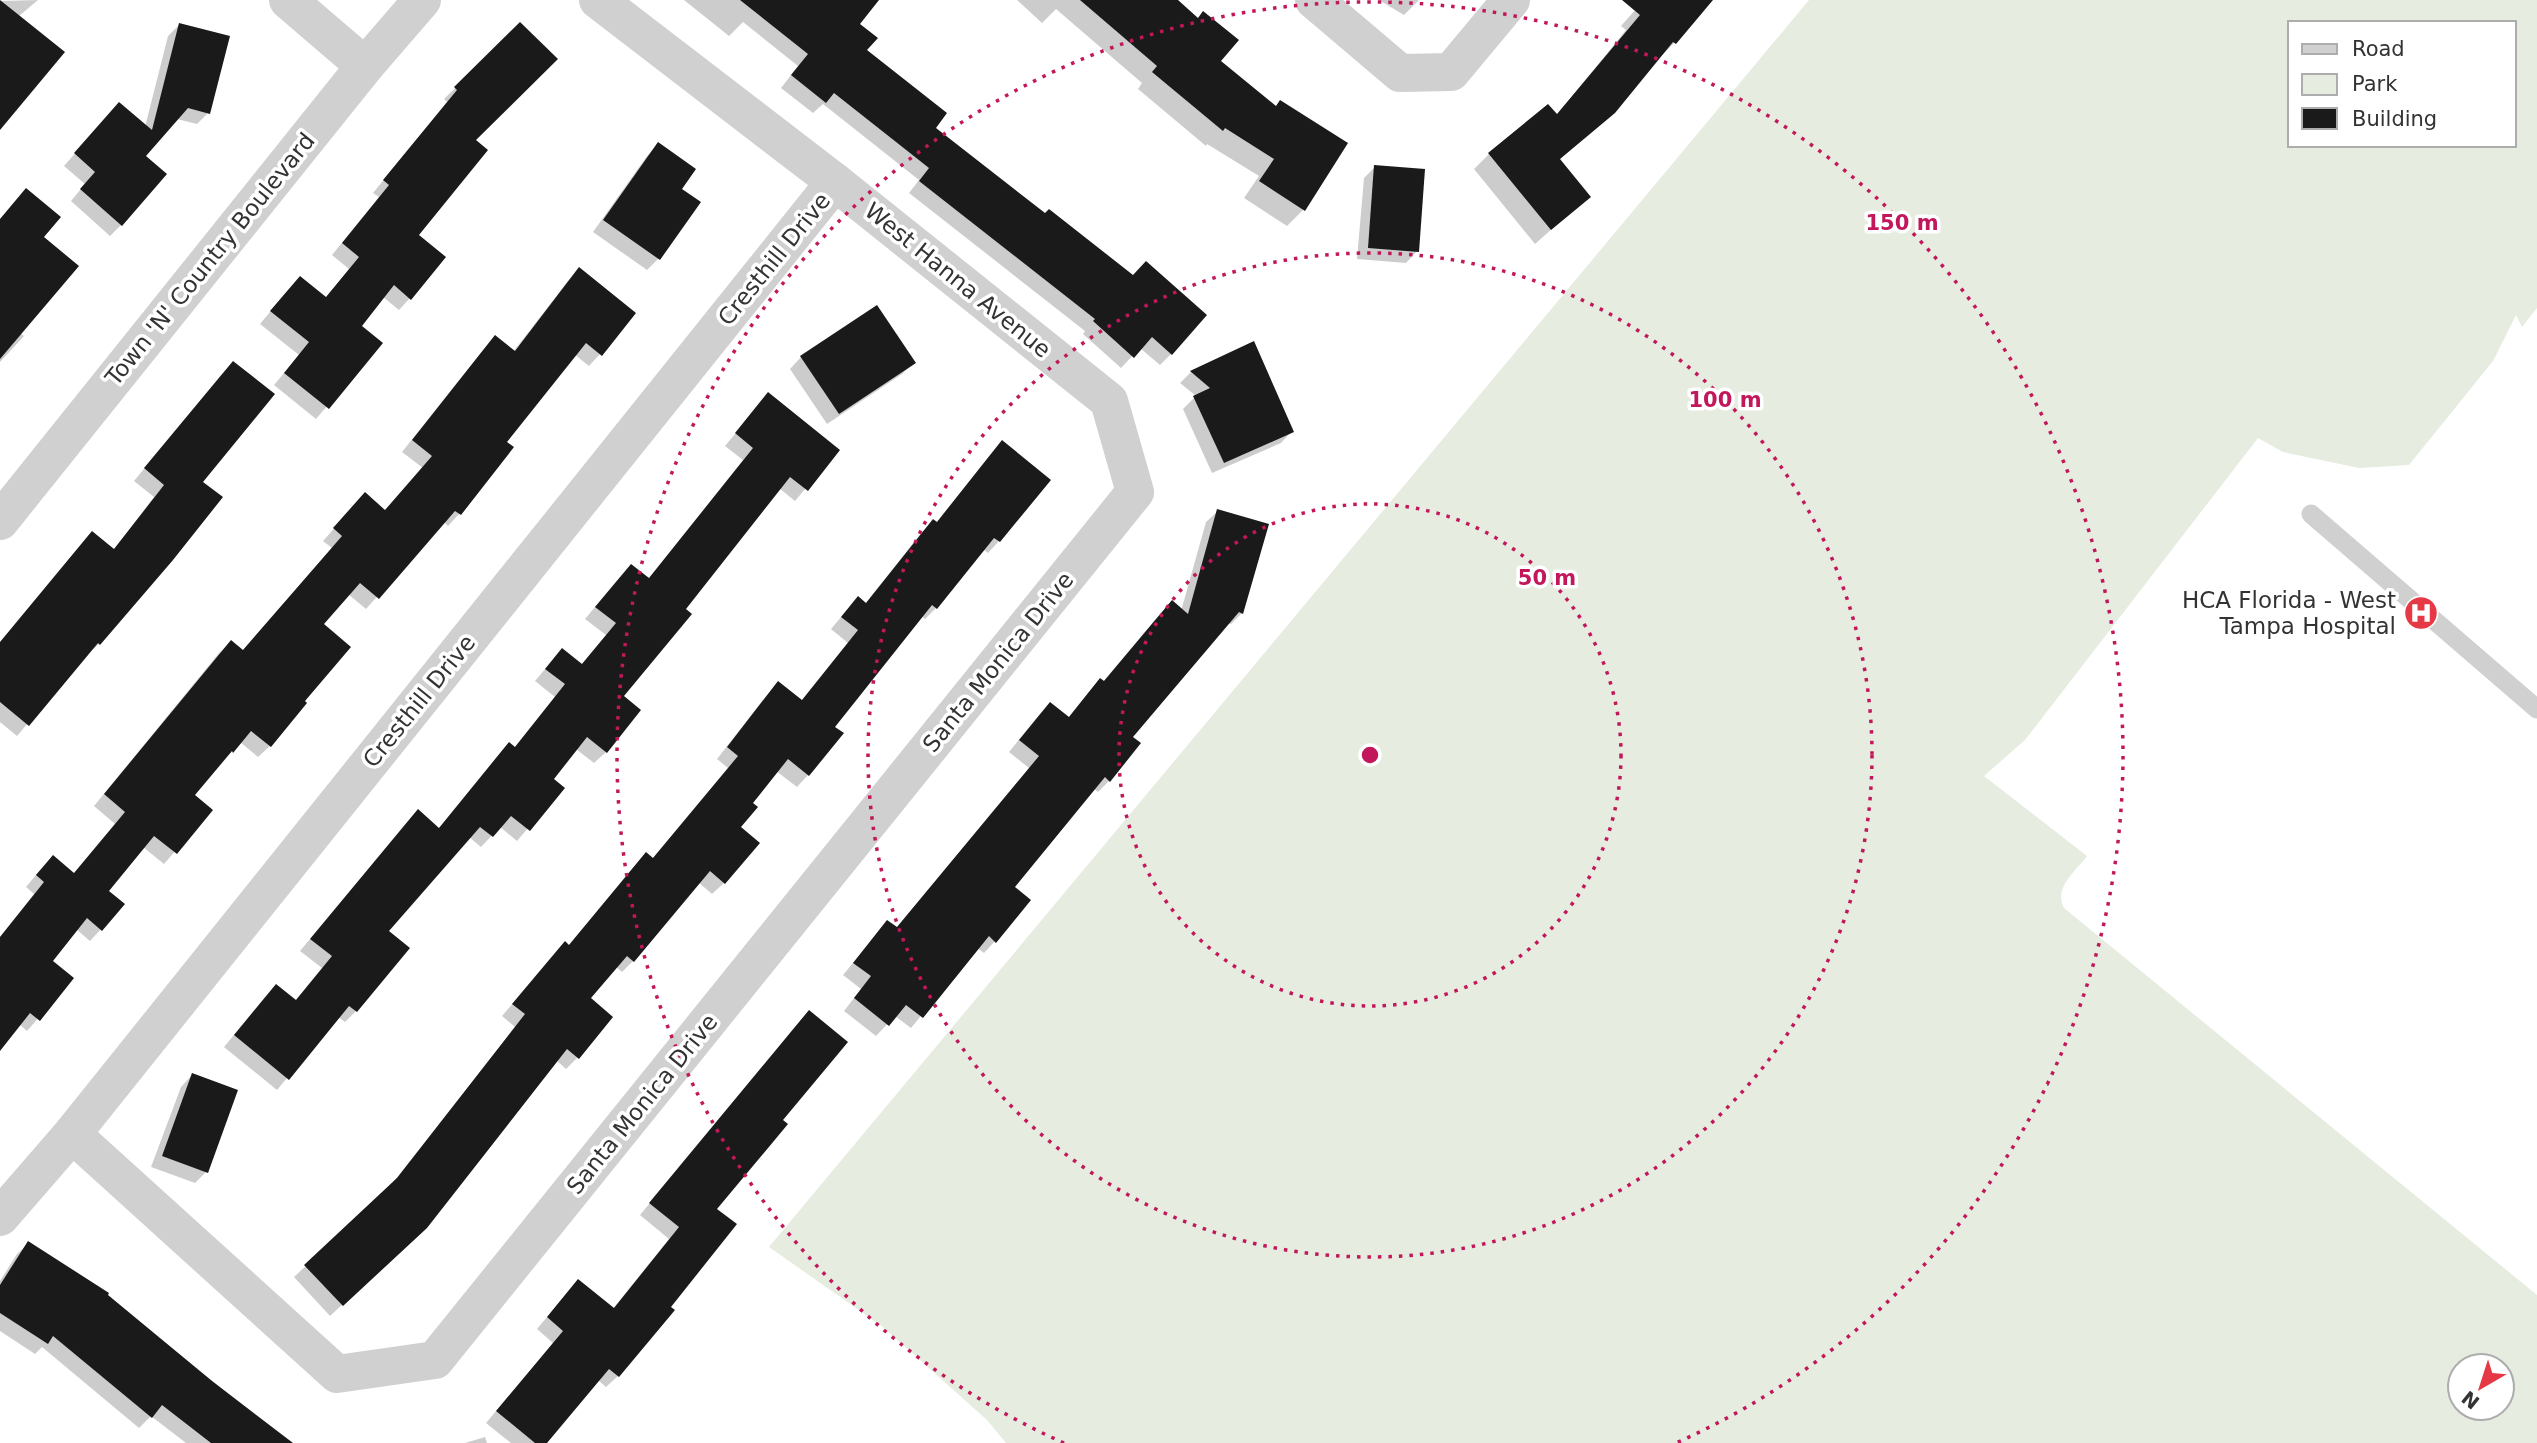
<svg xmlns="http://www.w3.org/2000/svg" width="2537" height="1443" font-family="'DejaVu Sans',sans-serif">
	<rect width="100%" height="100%" fill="#fff"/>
	<!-- green -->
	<path fill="#e6ecdf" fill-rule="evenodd" d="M1809,0h728v308l-15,19 -6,-12 -23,46 -84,104 -50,3 -76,-16 -25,-14 -233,302 -41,36 103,80c-11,15 -34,32 -23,52l473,387v148h-1531l-19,-23 -104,-93 -114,-80zM2290,23h224v122h-224zM2460,1366h42v42h-42z"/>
	<!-- shadow -->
	<g fill="#0003">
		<polygon points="38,0 19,16 0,125 0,1"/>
		<polygon points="684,0 872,0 857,24 865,51 934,128 1171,354 1160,365 1140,348 1121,368 1083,334 1085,331 909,193 919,180 823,104 813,113 781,88 798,66 743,22 729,36"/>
		<polygon points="1017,0 1175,0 1219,61 1275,107 1346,144 1303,210 1287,226 1244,198 1259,176 1207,144 1206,146 1138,89 1142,83 1056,9 1042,23"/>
		<polygon points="1379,0 1419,0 1404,15"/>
		<polygon points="1626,0 1710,0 1674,43 1559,160 1588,197 1535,244 1474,169 1489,154 1556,116 1626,30 1621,26 1636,9"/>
		<polygon points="520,24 473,140 417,236 410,298 399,310 383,297 359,326 381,343 316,419 274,385 299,355 260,324 289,289 325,299 349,269 332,255 379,197 373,193 447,102 444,99"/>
		<polygon points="179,25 208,113 197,124 177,119 144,156 121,225 110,236 71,201 85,184 64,166 108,116 145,127 168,36"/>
		<polygon points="658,145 679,189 699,203 658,259 647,270 593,232 647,156"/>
		<polygon points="1375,167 1417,251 1406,263 1357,259 1364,178"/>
		<polygon points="0,220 42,237 20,333 24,336 0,362"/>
		<polygon points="579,270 600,354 589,366 574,354 505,442 512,447 459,514 448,526 444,522 366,609 348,594 321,624 302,701 270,746 258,757 240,742 221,763 192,795 211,810 164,864 143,847 106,891 101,929 90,941 76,929 50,961 72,979 27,1031 19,1024 0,1048 0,937 34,894 26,887 41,869 73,875 115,824 94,806 219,653 231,642 242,651 332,548 323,541 354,506 384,512 423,468 402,452 484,349 513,352 568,281"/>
		<polygon points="1253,344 1292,431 1281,443 1212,473 1183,409 1196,396 1180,383 1191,372"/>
		<polygon points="801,357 913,363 902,374 827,424 790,369"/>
		<polygon points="222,374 201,482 99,644 87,654 17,736 0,722 0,642 113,551 154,497 134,481"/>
		<polygon points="768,394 838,450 795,501 779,488 683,609 621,697 606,752 594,763 576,749 552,780 562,788 517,841 500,827 481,847 469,837 387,931 356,1011 345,1022 338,1017 277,1090 224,1047 265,997 295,1001 322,968 300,951 407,823 438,829 514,748 555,697 535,681 551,662 581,665 606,635 585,619 620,577 648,580 743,460 725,446"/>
		<polygon points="991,454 1048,480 999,541 988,553 983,549 936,608 925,619 921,616 833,727 841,734 808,775 797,787 776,771 751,803 738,828 757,843 724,883 712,894 698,882 633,961 622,972 616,967 589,999 611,1017 577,1058 566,1069 556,1060 413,1239 330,1316 294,1277 388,1189 515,1027 502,1016 554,955 568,946 635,866 652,859 728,768 717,759 767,695 801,702 848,643 831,629 847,610 865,604 922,532 933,521 936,523"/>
		<polygon points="1218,511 1242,613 1231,624 1227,623 1131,737 1109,781 1098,792 1093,788 1013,888 995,941 984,953 977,948 911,1028 895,1016 876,1036 844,1011 861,989 843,975 887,922 896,929 1029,768 1009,752 1039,715 1050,704 1068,718 1089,692 1103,682 1160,614 1181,611 1206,522"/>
		<polygon points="798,1024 715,1209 618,1376 606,1387 598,1380 544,1443 511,1443 486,1423 553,1343 537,1329 567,1293 612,1310 669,1239 640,1215"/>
		<polygon points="192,1075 206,1172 195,1183 151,1167 181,1087"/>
		<polygon points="29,1243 106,1295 273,1430 263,1443 186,1443 151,1416 139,1428 42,1347 35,1354 0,1331 0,1281 17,1254"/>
		<polygon points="485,1437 487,1443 465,1443"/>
	</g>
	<!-- building -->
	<g fill="#1a1a1a">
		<polygon points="0,0 65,52 0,130"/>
		<polygon points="740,0 879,0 860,24 878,38 867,50 947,113 936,128 1045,213 1049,209 1133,275 1146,261 1207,315 1172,355 1152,337 1134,358 1093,321 1095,319 919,181 929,168 834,93 826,103 791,75 808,54"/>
		<polygon points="1080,0 1178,0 1198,18 1203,11 1239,40 1221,61 1276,106 1280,100 1348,143 1305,211 1259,181 1274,159 1225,128 1223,131 1152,72 1157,66"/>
		<polygon points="1622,0 1713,0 1676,44 1673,42 1615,113 1560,159 1591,197 1551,230 1488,153 1548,104 1557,114 1640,15"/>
		<polygon points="520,22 558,59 476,140 488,150 419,235 446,257 411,300 394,285 362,326 383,343 329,409 284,373 309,342 270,311 300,276 326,297 359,257 342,243 389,185 383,180 457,90 454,87"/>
		<polygon points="179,23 230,36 210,114 188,108 146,156 167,174 122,226 80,189 95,172 74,153 119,102 152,130"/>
		<polygon points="658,142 696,169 682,189 701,202 660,260 603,220"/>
		<polygon points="1374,165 1425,169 1419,252 1368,248"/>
		<polygon points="26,188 61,217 44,237 79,266 0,359 0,219"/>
		<polygon points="579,267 636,313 602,356 586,343 507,442 514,447 461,515 455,511 379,599 360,583 324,624 351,647 305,701 307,703 271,747 251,731 233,753 232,751 195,795 213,810 177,854 154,836 109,891 125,904 102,931 87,918 53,961 74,978 40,1021 30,1013 0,1051 0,937 44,882 36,875 53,855 74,873 125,812 104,794 231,640 243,650 342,536 333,528 365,492 385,510 432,456 412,440 495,335 515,351"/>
		<polygon points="877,305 916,363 839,414 800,356"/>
		<polygon points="1254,341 1294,432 1224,463 1193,396 1210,388 1190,371"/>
		<polygon points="233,361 275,394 203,482 223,497 173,560 100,645 98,643 29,726 0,702 0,642 92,531 114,549 164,485 144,468"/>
		<polygon points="768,392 840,450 808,491 790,477 686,609 692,614 624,696 641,710 607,753 587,737 554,779 565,788 530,831 511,816 493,837 480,827 389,931 410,948 357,1012 349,1006 289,1080 234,1035 276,984 296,1000 332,956 310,939 418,809 439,828 509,742 515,747 565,684 545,669 562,648 582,664 616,623 595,607 631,564 649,578 753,448 735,433"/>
		<polygon points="1002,440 1051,480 1000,542 994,538 937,609 932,605 835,727 844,733 809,776 788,759 753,803 758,807 741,827 760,843 725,884 710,871 634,962 627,956 591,998 613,1017 579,1059 567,1049 427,1228 343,1306 304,1265 397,1178 525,1014 512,1004 565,941 569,945 646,852 653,858 738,756 727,747 778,681 802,700 858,630 841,617 858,596 866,603 933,519 937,522"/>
		<polygon points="1217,509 1269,524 1243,614 1239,612 1133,737 1141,743 1110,782 1105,777 1015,887 1031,900 996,943 989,936 923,1018 906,1005 889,1026 854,998 871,976 853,963 887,920 897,927 1039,756 1019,740 1050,702 1069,717 1100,678 1104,681 1172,600 1188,614"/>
		<polygon points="809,1010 848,1042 783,1120 788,1124 717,1209 737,1224 671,1307 675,1310 619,1377 609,1369 547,1443 535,1443 496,1411 563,1331 547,1317 578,1279 614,1308 679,1227 649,1203"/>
		<polygon points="192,1073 238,1090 208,1173 162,1156"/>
		<polygon points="28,1241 109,1293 108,1295 212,1381 293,1443 211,1443 162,1405 152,1418 53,1336 48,1344 0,1313 0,1285"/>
	</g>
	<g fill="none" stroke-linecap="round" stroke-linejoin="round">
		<!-- service -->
		<polyline stroke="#d0d0d0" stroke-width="19" points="2311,514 2537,709"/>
		<!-- minor -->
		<g stroke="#d0d0d0" stroke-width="38">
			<polyline points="288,0 365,66"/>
			<polyline points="1314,0 1400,73 1451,72 1511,0"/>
			<polyline points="72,1134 337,1374 435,1360 1135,492 1109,401 835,182 598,0"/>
			<polyline points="0,1217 72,1134 835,182"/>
		</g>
		<!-- tertiary -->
		<polyline stroke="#d0d0d0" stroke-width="38" points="0,521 365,66 422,0"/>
	</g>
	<!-- distance rings -->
	<g fill="none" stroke="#c2185b" stroke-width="3.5" stroke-dasharray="3.5 7">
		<circle cx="1370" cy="755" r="251"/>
		<circle cx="1370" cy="755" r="502"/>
		<path d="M1064 1443A753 753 0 1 1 1676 1443"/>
	</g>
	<!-- icons -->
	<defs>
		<g id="hospital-disc" transform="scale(1.75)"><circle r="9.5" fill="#e63946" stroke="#fff"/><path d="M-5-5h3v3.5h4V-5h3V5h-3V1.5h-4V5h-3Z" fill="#fff"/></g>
	</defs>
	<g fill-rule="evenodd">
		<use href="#hospital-disc" x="2421" y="613"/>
	</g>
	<g text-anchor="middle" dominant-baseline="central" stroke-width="7" stroke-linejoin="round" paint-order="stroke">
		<!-- street labels -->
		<g font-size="23" fill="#333" stroke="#fff">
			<text transform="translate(210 259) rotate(-51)">Town 'N' Country Boulevard</text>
			<text transform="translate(774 259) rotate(-51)">Cresthill Drive</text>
			<text transform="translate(958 280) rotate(39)">West Hanna Avenue</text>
			<text transform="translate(998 662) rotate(-51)">Santa Monica Drive</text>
			<text transform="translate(419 701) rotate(-51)">Cresthill Drive</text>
			<text transform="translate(642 1104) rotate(-51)">Santa Monica Drive</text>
		</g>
		<!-- poi labels -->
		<g font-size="23" fill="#333" stroke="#fff" text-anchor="end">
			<text x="2396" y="600">HCA Florida - West<tspan x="2396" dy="26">Tampa Hospital</tspan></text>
		</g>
	</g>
	<circle cx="1370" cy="755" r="10" fill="#c2185b" stroke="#fff" stroke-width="3.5"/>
	<g font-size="21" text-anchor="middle" font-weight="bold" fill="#c2185b" stroke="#fff" stroke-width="7" stroke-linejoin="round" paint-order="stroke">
		<text x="1902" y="230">150 m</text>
		<text x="1725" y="407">100 m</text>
		<text x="1547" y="585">50 m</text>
	</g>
	<!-- legend -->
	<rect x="2288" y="21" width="228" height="126" fill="#ffffff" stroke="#adadad" stroke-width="2"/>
	<rect x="2302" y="44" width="35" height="10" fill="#d0d0d0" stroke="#adadad" stroke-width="2"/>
	<text x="2352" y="56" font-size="21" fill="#333333">Road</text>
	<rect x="2302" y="74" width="35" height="21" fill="#e6ecdf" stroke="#adadad" stroke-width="2"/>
	<text x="2352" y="91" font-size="21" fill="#333333">Park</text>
	<rect x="2302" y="108" width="35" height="21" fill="#1a1a1a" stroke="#adadad" stroke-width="2"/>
	<text x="2352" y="126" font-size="21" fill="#333333">Building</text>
	<!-- north arrow -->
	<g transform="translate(2481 1387) rotate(219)"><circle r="33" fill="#ffffff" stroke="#adadad" stroke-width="2"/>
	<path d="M0-5L12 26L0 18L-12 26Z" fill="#e63946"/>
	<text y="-10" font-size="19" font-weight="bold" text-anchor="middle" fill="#333333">N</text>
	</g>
</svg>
